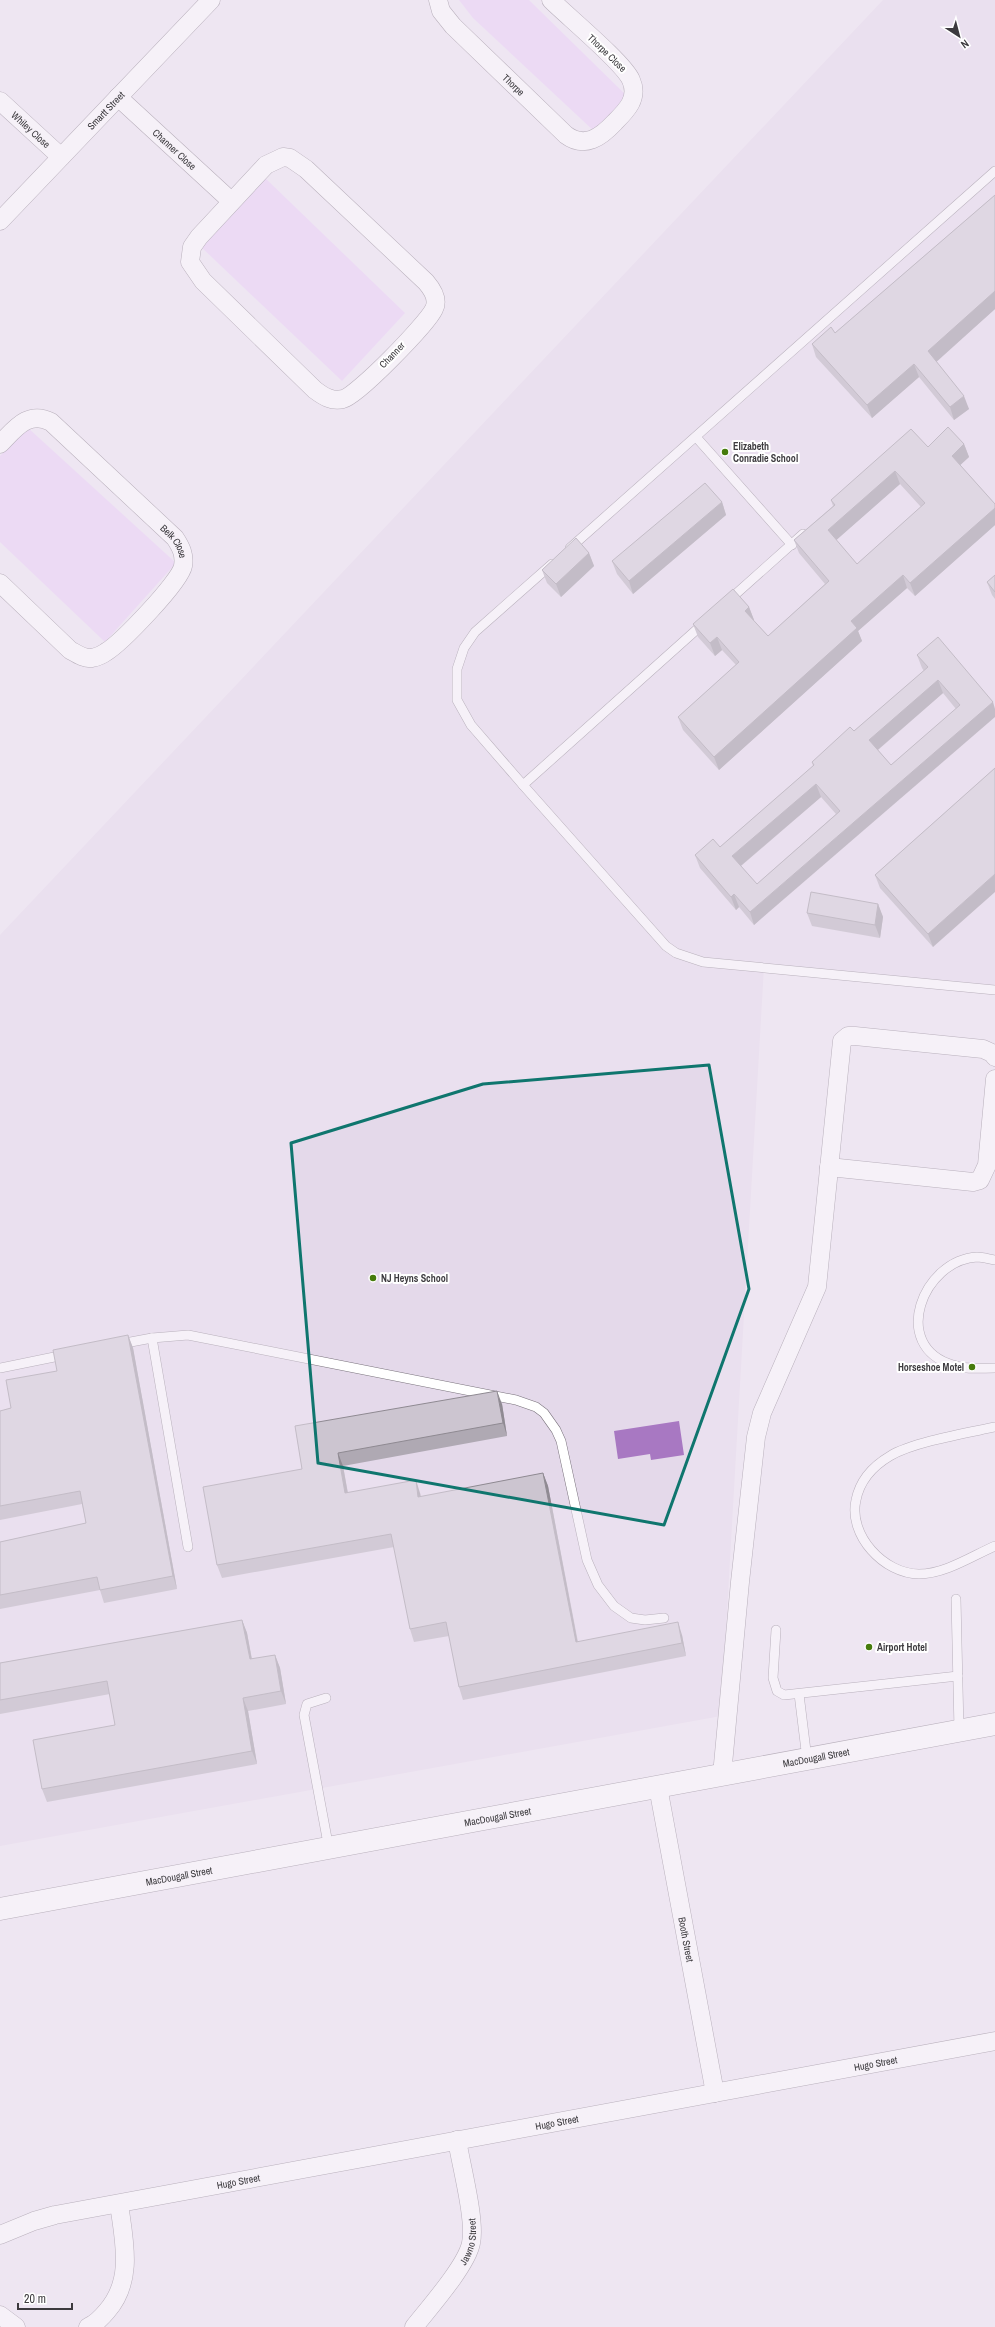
<svg xmlns="http://www.w3.org/2000/svg" width="995" height="2327" font-family="'Archivo Narrow',sans-serif">
	<rect width="100%" height="100%" fill="#eee6f2"/>
	<!-- built -->
	<polygon fill="#e4d9ea" points="883,0 995,0 995,990 764,966 721,1716 0,1846 0,935"/>
	<!-- green -->
	<g fill="#e8cdf7">
		<polygon points="459,0 529,0 628,97 595,132 473,18"/>
		<polygon points="262,175 405,313 342,381 198,244"/>
		<polygon points="27,427 176,563 105,642 0,542 0,456"/>
	</g>
	<!-- water -->
	<polygon fill="#a878c2" points="679,1421 684,1455 651,1460 650,1454 618,1459 614,1431"/>
	<g fill="none" stroke-linecap="round" stroke-linejoin="round">
		<!-- service casing -->
		<g stroke="#78717b" stroke-width="10">
			<g id="service">
				<polyline points="696,437 792,545"/>
				<polyline points="570,548 995,171"/>
				<polyline points="552,564 475,632 464,648 457,669 457,700 471,725 523,785 666,946 676,953 703,962 995,990"/>
				<polyline points="728,601 803,534"/>
				<polyline points="523,785 704,623"/>
				<path d="M995,1260c-6,-1 -12,-3 -18,-3 -54,3 -88,89 -24,108 13,5 28,3 42,3"/>
				<polyline points="152,1338 188,1547"/>
				<polyline points="120,1344 152,1338 188,1335 516,1400 536,1407 544,1413 556,1430 561,1441 587,1560 598,1585 614,1606 631,1618 645,1620 664,1618"/>
				<polyline points="0,1368 64,1355"/>
				<path d="M995,1427c-28,6 -82,15 -105,29 -17,10 -30,24 -34,44 -8,35 28,74 63,74 26,0 53,-18 76,-28"/>
				<polyline points="956,1599 959,1730"/>
				<polyline points="776,1630 773,1678 777,1691 784,1695 958,1676"/>
				<polyline points="799,1694 807,1759"/>
				<polyline points="326,1698 307,1704 304,1715 329,1849"/>
			</g>
		</g>
		<!-- minor casing -->
		<g stroke="#78717b" stroke-width="19">
			<g id="minor">
				<path id="s1" d="M438,0l3,11 12,15 113,109c19,14 35,2 49,-13 12,-12 24,-24 16,-42 -7,-17 -64,-64 -80,-80"/>
				<path id="s2" d="M118,97l113,104"/>
				<path id="s3" d="M0,101l61,56"/>
				<path d="M283,157l7,1 16,11 120,113c6,7 13,17 8,27 -7,15 -77,87 -91,90 -11,3 -20,-3 -28,-9l-112,-109 -13,-19 2,-15 7,-10 67,-72z"/>
				<path id="s4" d="M0,221l211,-221"/>
				<path id="s5" d="M0,444c15,-15 28,-34 51,-22l124,116c6,9 10,17 8,28 -3,16 -62,77 -77,86 -4,3 -9,5 -14,6 -8,1 -15,-4 -22,-8l-70,-67"/>
				<polyline points="829,1167 973,1182 980,1180 987,1165 995,1079"/>
				<polyline points="722,1775 740,1582 756,1437 762,1413 817,1287 842,1041 848,1036 855,1036 983,1049 992,1053 995,1057"/>
				<path id="s6" d="M658,1787l57,306"/>
				<path id="s7" d="M0,2235l34,-14 21,-6 940,-174"/>
				<polyline points="0,2315 16,2327"/>
				<path d="M88,2327c7,-3 14,-10 19,-16 27,-31 17,-70 12,-107"/>
				<path id="s8" d="M414,2327c15,-19 53,-62 57,-84 5,-22 -10,-78 -14,-103"/>
			</g>
		</g>
		<!-- tertiary casing -->
		<g stroke="#78717b" stroke-width="23">
			<g id="tertiary">
				<path id="s9" d="M0,1909l995,-185"/>
			</g>
		</g>
		<!-- service -->
		<use href="#service" stroke="#fff" stroke-width="9"/>
		<!-- minor -->
		<use href="#minor" stroke="#fff" stroke-width="18"/>
		<!-- tertiary -->
		<use href="#tertiary" stroke="#fff" stroke-width="22"/>
	</g>
	<!-- wall -->
	<g fill="#afa9b3" fill-rule="evenodd">
		<polygon points="995,195 995,309 936,361 969,409 954,420 919,377 872,418 816,357 812,344 835,333"/>
		<path d="M964,444l5,13 -9,8 35,39v21l-80,71 -8,-8 -49,43 4,10 -143,129 -36,-40 -5,-13 58,-52 -14,-15 -7,6 -17,-19 -5,-13 56,-17 5,13v1l14,15 57,-52 -26,-31 -5,-13 39,-34 -2,-6 97,-53zM900,484l21,23 -64,57 -21,-24z"/>
		<polygon points="722,502 726,515 633,594 617,574 612,561"/>
		<polygon points="589,553 594,566 561,597 547,583 542,570"/>
		<polygon points="995,575 995,599 992,595 987,582"/>
		<path d="M917,655l76,47 -239,223 -15,-18 -3,3 -36,-42 -5,-13 25,-8 93,-81 -1,-4 42,-31 70,-60 -2,-3zM943,693l13,16 -65,56 -13,-15zM821,797l15,17 -79,70 -16,-18z"/>
		<polygon points="995,768 933,947 880,888 875,875"/>
		<polygon points="878,904 883,917 880,938 812,926 807,913"/>
		<polygon points="128,1335 133,1348 177,1589 104,1603 100,1590 0,1609 0,1542 86,1523 82,1504 0,1520 0,1411 11,1408"/>
		<polygon points="502,1404 507,1436 343,1466 348,1493 420,1493 421,1497 543,1473 548,1486 578,1642 682,1635 686,1656 463,1700 459,1687 449,1636 414,1642 410,1629 394,1547 222,1578 217,1565 302,1469 295,1426"/>
		<polygon points="242,1620 247,1633 252,1659 275,1655 280,1668 286,1704 248,1711 257,1764 47,1802 42,1789 115,1725 110,1694 0,1714 0,1663"/>
	</g>
	<!-- shaded-wall -->
	<g fill="#8f8a92">
		<polygon points="995,291 995,309 933,365 928,351"/>
		<polygon points="914,364 919,377 872,418 867,405"/>
		<polygon points="964,396 969,409 954,420 950,407"/>
		<polygon points="964,444 969,457 956,469 952,456"/>
		<polygon points="895,471 900,484 833,543 828,530"/>
		<polygon points="722,502 726,515 633,594 629,581"/>
		<polygon points="995,508 995,525 915,596 910,583"/>
		<polygon points="589,553 594,566 561,597 556,584"/>
		<polygon points="903,575 907,588 858,631 862,641 719,770 714,757 851,621"/>
		<polygon points="749,607 754,620 750,624 745,611"/>
		<polygon points="717,637 722,650 715,656 710,643"/>
		<polygon points="938,680 943,693 874,753 869,740"/>
		<polygon points="993,702 995,709 995,717 754,925 750,912"/>
		<polygon points="816,784 821,797 737,869 732,856"/>
		<polygon points="995,874 995,892 933,947 928,934"/>
		<polygon points="734,894 739,907 736,910 731,897"/>
		<polygon points="878,904 883,917 880,938 875,925"/>
		<polygon points="128,1335 133,1348 177,1589 173,1576"/>
		<polygon points="497,1391 502,1404 507,1436 503,1423"/>
		<polygon points="338,1453 343,1466 350,1506 345,1493"/>
		<polygon points="543,1473 548,1486 580,1655 576,1642"/>
		<polygon points="416,1480 420,1493 423,1511 418,1497"/>
		<polygon points="242,1620 247,1633 254,1672 250,1659"/>
		<polygon points="678,1622 682,1635 686,1656 682,1643"/>
		<polygon points="275,1655 280,1668 286,1704 281,1691"/>
		<polygon points="243,1698 248,1711 257,1764 252,1751"/>
	</g>
	<!-- building -->
	<g fill="#ccc5d0" stroke="#8f8a92" fill-rule="evenodd">
		<polygon points="995,195 995,291 928,351 964,396 950,407 914,364 867,405 812,344 831,327 835,333"/>
		<path d="M948,427l16,17 -12,12 43,48v4l-85,75 -7,-8 -52,46 6,7 -143,129 -36,-40 61,-55 -22,-25 -7,6 -17,-19 40,-35 16,18 -4,4 23,25 61,-55 -35,-41 41,-35 -4,-5 80,-71 17,18zM895,471l30,32 -68,61 -29,-34z"/>
		<polygon points="705,483 722,502 629,581 612,561"/>
		<polygon points="576,538 589,553 556,584 542,570"/>
		<polygon points="995,575 995,592 987,582"/>
		<path d="M938,637l55,65 -243,210 -16,-18 -3,3 -36,-42 18,-16 7,8 94,-82 -2,-3 38,-35 4,4 74,-64 -11,-12zM938,680l22,25 -69,60 -22,-25zM816,784l24,27 -83,73 -25,-28z"/>
		<polygon points="995,768 995,874 928,934 875,875"/>
		<polygon points="811,892 878,904 875,925 807,913"/>
		<polygon points="128,1335 173,1576 100,1590 97,1577 0,1595 0,1542 86,1523 80,1491 0,1506 0,1411 11,1408 6,1380 57,1371 53,1350"/>
		<polygon points="497,1391 503,1423 338,1453 345,1493 416,1480 418,1497 543,1473 576,1642 678,1622 682,1643 459,1687 446,1622 410,1629 391,1534 217,1565 203,1487 302,1469 295,1426"/>
		<polygon points="242,1620 250,1659 275,1655 281,1691 243,1698 252,1751 42,1789 33,1740 115,1725 107,1681 0,1700 0,1663"/>
	</g>
	<!-- marked area -->
	<path d="M0 0H995V2327H0ZM709,1065l40,224 -85,236 -346,-62 -27,-320 192,-59z" fill="#eee6f2" fill-opacity=".55" fill-rule="evenodd"/>
	<path fill="none" stroke="#0f766e" stroke-width="3" stroke-linejoin="round" d="M709,1065l40,224 -85,236 -346,-62 -27,-320 192,-59z"/>
	<!-- markers -->
	<g fill="#467b0c" stroke="#fff" stroke-width="1.5">
		<circle cx="725" cy="452" r="4"/>
		<circle cx="373" cy="1278" r="4"/>
		<circle cx="972" cy="1367" r="4"/>
		<circle cx="869" cy="1647" r="4"/>
	</g>
	<g text-anchor="middle" dominant-baseline="central" stroke-width="4" stroke-linejoin="round" paint-order="stroke">
		<!-- street labels -->
		<g font-size="10" fill="#3c3a3e" stroke="#fff">
			<text transform="translate(607 53) rotate(44)">Thorpe Close</text>
			<text stroke="none"><textPath href="#s1" startOffset="115">Thorpe</textPath></text>
			<text stroke="none"><textPath href="#s4" startOffset="153">Smartt Street</textPath></text>
			<text stroke="none"><textPath href="#s3" startOffset="42">Whiley Close</textPath></text>
			<text stroke="none"><textPath href="#s2" startOffset="77">Channer Close</textPath></text>
			<text transform="translate(392 355) rotate(-46)">Channer</text>
			<text stroke="none"><textPath href="#s5" startOffset="233">Belk Close</textPath></text>
			<text stroke="none"><textPath href="#s9" startOffset="830">MacDougall Street</textPath></text>
			<text stroke="none"><textPath href="#s9" startOffset="506">MacDougall Street</textPath></text>
			<text stroke="none"><textPath href="#s9" startOffset="182">MacDougall Street</textPath></text>
			<text stroke="none"><textPath href="#s6" startOffset="155">Booth Street</textPath></text>
			<text stroke="none"><textPath href="#s7" startOffset="893">Hugo Street</textPath></text>
			<text stroke="none"><textPath href="#s7" startOffset="569">Hugo Street</textPath></text>
			<text stroke="none"><textPath href="#s7" startOffset="245">Hugo Street</textPath></text>
			<text stroke="none"><textPath href="#s8" startOffset="103">Jawno Street</textPath></text>
		</g>
		<!-- poi labels -->
		<g font-size="10" font-weight="bold" fill="#3c3a3e" stroke="#fff" text-anchor="start">
			<text x="733" y="446">Elizabeth<tspan x="733" dy="12">Conradie School</tspan></text>
			<text x="381" y="1278">NJ Heyns School</text>
			<text x="964" y="1367" text-anchor="end">Horseshoe Motel</text>
			<text x="877" y="1647">Airport Hotel</text>
		</g>
	</g>
	<!-- north arrow -->
	<g transform="translate(959 36) rotate(144)" stroke="#ffffff" stroke-width="3" paint-order="stroke">
	<path d="M0-3L7 15L0 10L-7 15Z" fill="#3c3a3e"/>
	<text y="-6" font-size="11" font-weight="bold" text-anchor="middle" fill="#3c3a3e">N</text>
	</g>
	<!-- scale -->
	<path d="M18 2303v6h54v-6" fill="none" stroke="#3c3a3e" stroke-width="2"/>
	<text x="24" y="2303" font-size="12" fill="#3c3a3e" stroke="#ffffff" stroke-width="3" paint-order="stroke">20 m</text>
</svg>
